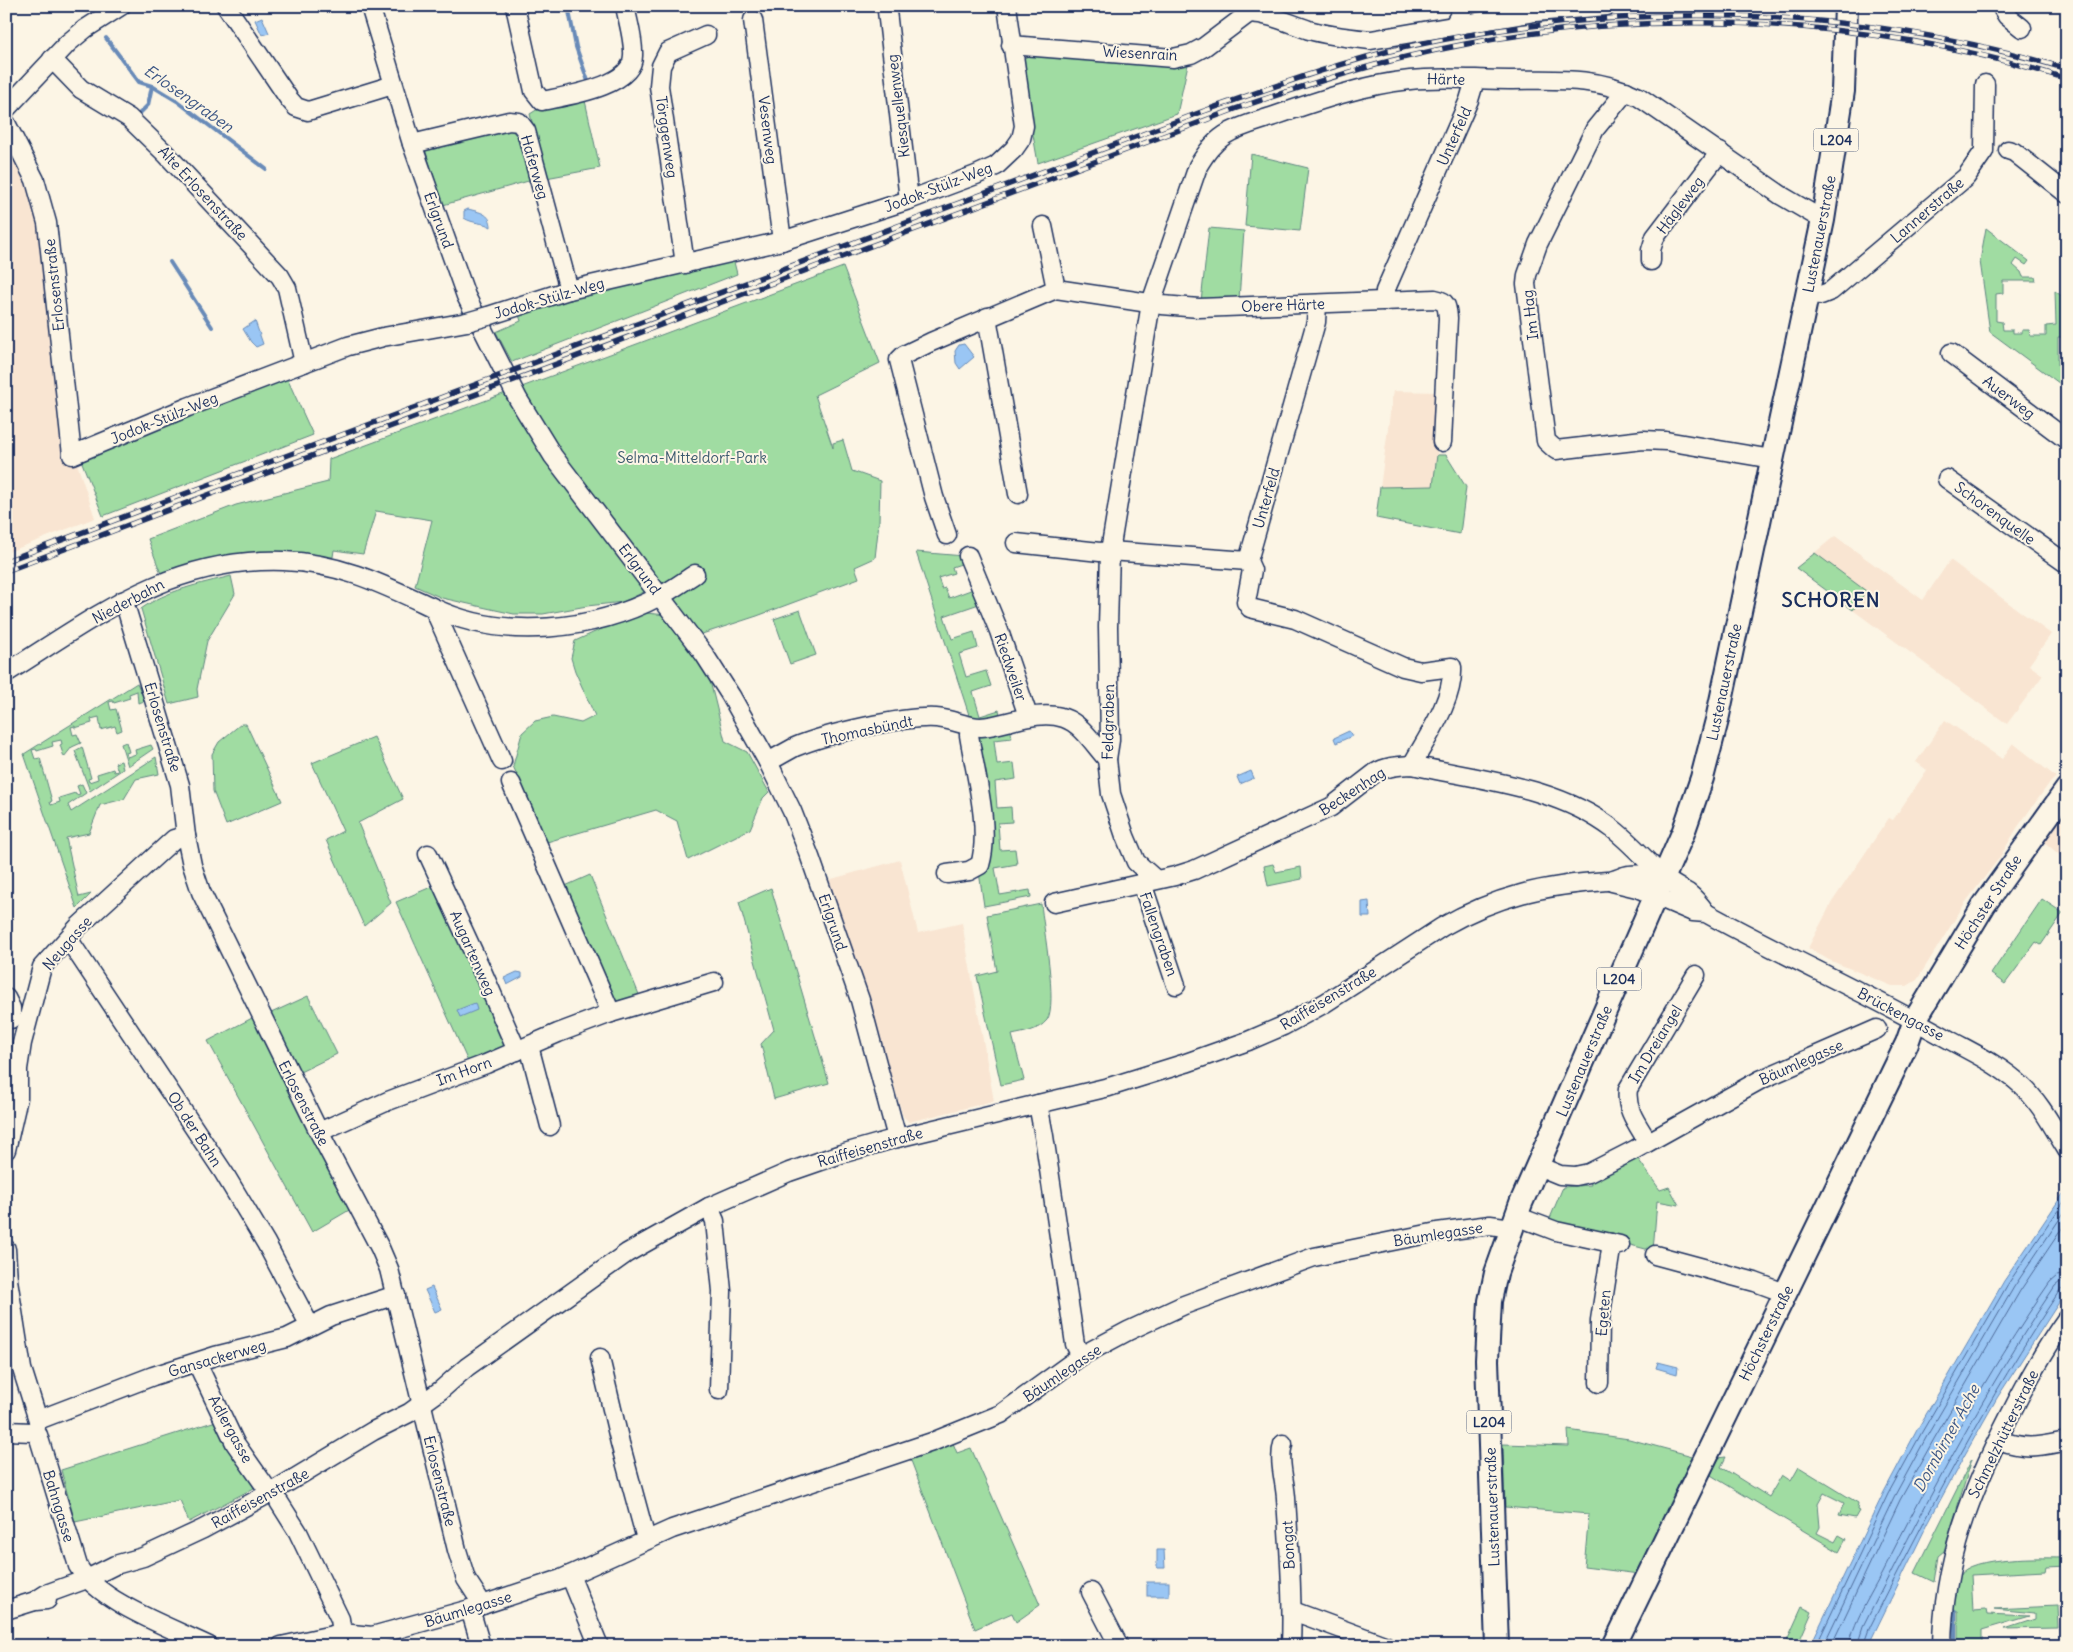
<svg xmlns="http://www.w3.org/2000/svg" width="2073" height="1652" font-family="Delius,sans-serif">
	<rect width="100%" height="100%" fill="#fcf5e5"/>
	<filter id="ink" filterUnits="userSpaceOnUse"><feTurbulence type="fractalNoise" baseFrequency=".02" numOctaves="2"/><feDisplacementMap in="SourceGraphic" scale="10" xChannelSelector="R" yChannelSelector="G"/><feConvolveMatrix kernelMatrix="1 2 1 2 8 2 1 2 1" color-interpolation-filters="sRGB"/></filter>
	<g filter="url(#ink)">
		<!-- built -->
		<g fill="#f9e5d2">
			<polygon points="6,139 39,213 62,418 95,518 6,553"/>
			<polygon points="1393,391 1439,392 1437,454 1446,455 1466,487 1460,534 1376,518"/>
			<polygon points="1835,536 1923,600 1950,560 2051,634 2029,665 2043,675 2007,724 1796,568"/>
			<polygon points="1945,720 2002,759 2013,743 2056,777 2048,785 2017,828 2000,857 1965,903 1917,980 1907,986 1892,986 1829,960 1808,948 1832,902 1889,818 1893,820 1927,770 1916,762"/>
			<polygon points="2067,809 2067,861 2043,841"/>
			<polygon points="900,860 918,933 962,923 994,1101 909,1122 903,1116 864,988 828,880"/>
		</g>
		<!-- green -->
		<g fill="#a0dca2" stroke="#5e8680">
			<polygon points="1035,52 1188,64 1177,114 1038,163 1022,73 1023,59"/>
			<polygon points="584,96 600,168 546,178 530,114 546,104"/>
			<polygon points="508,128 522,139 532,180 443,205 425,149"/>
			<polygon points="1251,154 1308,168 1300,231 1245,226"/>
			<polygon points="1209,228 1244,231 1239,299 1201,302"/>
			<polygon points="1986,228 2029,261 2026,265 2017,259 2013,265 2021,272 2023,277 2035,277 2036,281 2003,281 2003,293 1996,294 1996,321 2002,322 2003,330 2013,330 2013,333 2022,333 2022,330 2029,330 2030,336 2046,336 2046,326 2056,325 2055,291 2067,300 2065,337 2058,337 2058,365 2065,366 2067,389 1990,332 1980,261"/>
			<polygon points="733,258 737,274 512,362 496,332 521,321 518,312 554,301"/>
			<polygon points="843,267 880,363 815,395 833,448 833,443 843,440 852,471 880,481 879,522 875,558 855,567 859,578 757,616 699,635 673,598 677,595 667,581 623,602 587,606 543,614 514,614 491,609 442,598 415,586 432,520 376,511 363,554 334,550 333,557 241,554 202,560 161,574 148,539 236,505 328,482 329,459"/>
			<polygon points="286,376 313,435 103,516 81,460"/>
			<polygon points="1437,455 1446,455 1466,487 1460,534 1376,518 1380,487 1433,486"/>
			<polygon points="916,552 964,556 967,562 952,567 954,573 938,578 942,589 945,588 949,598 976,588 989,615 983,617 979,604 944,616 952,639 974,632 978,648 959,654 966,677 986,671 991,686 973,692 980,716 999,710 1001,718 971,721"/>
			<polygon points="1815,553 1866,591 1853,610 1796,568"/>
			<path d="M231,576l4,18 -28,47 -10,48 1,8 -29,7 -28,-95c26,-19 59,-25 90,-33z"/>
			<polygon points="800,610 816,655 790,664 774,619"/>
			<polygon points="646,613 667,615 708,673 725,741 747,752 769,792 763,798 750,829 688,860 677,821 656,810 547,842 513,766 522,733 535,721 553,717 581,723 595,716 575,671 571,658 575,641 606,627"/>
			<polygon points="137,683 145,701 138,703 137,691 129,694 130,698 114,703 113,701 109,702 111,710 116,709 122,730 117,732 115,726 101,730 99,717 91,719 92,723 75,728 75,726 71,727 73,735 77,734 81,743 72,747 64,757 60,745 62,744 61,740 52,742 53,746 37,751 36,749 32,750 35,759 40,758 52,801 50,802 51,805 60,802 59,798 75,793 76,795 80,794 77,786 82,784 86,793 68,805 71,812 156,757 159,774 136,779 124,799 100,805 89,833 66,838 79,897 91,894 77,908 24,754"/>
			<polygon points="241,724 246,724 282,801 226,825 213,791 212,754 219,742"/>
			<polygon points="1010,726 1012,738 994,740 997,765 1014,763 1016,779 995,782 997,808 1011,807 1012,822 998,823 1000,850 1015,849 1017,864 995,868 1000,895 1030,890 1031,897 984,906 979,872 975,733"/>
			<polygon points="374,737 403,799 358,823 391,903 364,926 326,840 343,831 312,763"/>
			<polygon points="126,742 129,752 126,753 127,757 136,754 135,750 151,745 153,749 128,766 121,744"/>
			<polygon points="82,747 91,778 88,779 89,782 98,779 97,774 113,769 114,772 118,771 115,763 121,761 123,769 90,791 75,751"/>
			<polygon points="1273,864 1276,872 1301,867 1302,879 1268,886 1264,866"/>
			<polygon points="590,875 640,997 613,1006 563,887"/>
			<polygon points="438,884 508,1042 504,1051 469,1064 396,902"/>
			<polygon points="771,888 829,1083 774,1099 761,1044 774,1030 739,902"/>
			<polygon points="2042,899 2063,913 2041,945 2036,942 2005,984 1991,974"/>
			<path d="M1041,904c2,21 17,101 6,116 -9,11 -22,12 -35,15l12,45 -23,5 -24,-109 20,-5 -10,-56z"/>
			<polygon points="308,996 337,1054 298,1073 269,1014"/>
			<polygon points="254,1017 351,1209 312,1232 208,1041"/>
			<polygon points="1636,1156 1660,1190 1669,1187 1679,1205 1657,1201 1653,1251 1548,1223 1563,1187 1591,1185 1590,1180"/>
			<polygon points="216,1421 254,1488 189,1522 180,1500 75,1522 61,1470"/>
			<polygon points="1568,1430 1629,1439 1696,1457 1639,1574 1584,1567 1589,1514 1505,1507 1503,1444 1569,1446"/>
			<polygon points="953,1443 957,1453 971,1448 1040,1605 1016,1622 1012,1613 975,1629 910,1458"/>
			<polygon points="1726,1457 1721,1467 1769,1497 1782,1475 1791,1481 1799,1467 1858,1503 1857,1510 1859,1511 1855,1518 1839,1515 1844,1503 1824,1493 1818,1504 1820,1527 1817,1533 1835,1542 1839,1535 1846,1539 1839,1552 1709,1474 1717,1458"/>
			<polygon points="1972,1459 1944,1551 1938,1556 1934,1582 1915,1573"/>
			<path d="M2067,1558v8l-21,1 -1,4 -74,4 2,35 13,-1 1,5 42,2 -47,14v16l-24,-1v-34h-5c1,-10 1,-26 6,-35 11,-21 86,-18 108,-18z"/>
			<polygon points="2057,1606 2058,1628 2005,1629 2035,1619 2035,1613 1994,1609"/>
			<polygon points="1802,1607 1812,1612 1798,1644 1787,1640"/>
		</g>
		<!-- water -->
		<g fill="#9ac6f4" stroke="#678ab8">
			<polygon points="262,17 269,33 262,35 255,20"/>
			<path d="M468,209c11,3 23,4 23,18 -7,-5 -18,-3 -27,-9v-7z"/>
			<polygon points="255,321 263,344 256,347 251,342 243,329"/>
			<polygon points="964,344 974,357 960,369 956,363 955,351 959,345"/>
			<polygon points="1349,731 1352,736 1336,743 1334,738"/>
			<polygon points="1251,771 1254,778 1240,784 1237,777"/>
			<polygon points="1369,901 1370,917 1362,917 1362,902"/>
			<polygon points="517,972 522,973 522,977 507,985 504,978"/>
			<polygon points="475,1003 477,1010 460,1017 457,1010"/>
			<polygon points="2067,1188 2067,1290 1997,1398 1963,1458 1929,1521 1868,1646 1810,1646 1884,1492 1917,1430 2004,1281"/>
			<polygon points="432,1287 442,1309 435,1312 425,1290"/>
			<polygon points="1658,1362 1678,1367 1677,1374 1656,1368"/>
			<polygon points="1157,1550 1164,1550 1165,1568 1157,1568"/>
			<rect x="1147" y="1582" width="22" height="14"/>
		</g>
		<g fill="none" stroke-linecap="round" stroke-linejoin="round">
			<!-- shore -->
			<g stroke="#4e6b9a" stroke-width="1">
				<polyline points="1816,1646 1888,1494 1922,1432 2008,1284 2067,1197"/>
				<polyline points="1823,1646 1894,1497 1927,1436 2014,1287 2067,1208"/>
				<polyline points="1831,1646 1900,1500 1934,1439 2020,1291 2067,1221"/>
				<path d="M1850,1646c0,-19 23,-55 32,-73 50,-100 104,-199 168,-291l7,-6 10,-2"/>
				<path d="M1857,1646l6,-19c59,-117 119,-233 192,-341l5,-4 7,-1"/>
				<path d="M1863,1646l6,-17c59,-117 118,-230 191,-339l7,-2"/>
			</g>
			<!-- stream -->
			<g stroke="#678ab8" stroke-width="4">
				<polyline points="82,6 86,11"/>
				<polyline points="568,6 576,47 588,81"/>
				<polyline points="106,38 139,82 152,86 177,101 266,169"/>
				<polyline points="137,116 148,105 152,86"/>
				<polyline points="170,262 212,327"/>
				<polyline points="1955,1646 1955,1611"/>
			</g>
			<!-- minor casing -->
			<g stroke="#1b2f5e" stroke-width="21">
				<g id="minor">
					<polyline points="226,6 289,99 296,107 308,111 393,85"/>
					<polyline points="370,6 412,144 466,296 518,399 553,456 704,654 731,696 768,762 792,811 810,857 860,1000 897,1138"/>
					<path d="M515,6l19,85 8,10c23,-5 91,-14 91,-45 1,-16 -5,-34 -8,-50"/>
					<polyline points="2001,6 2007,16 2022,28"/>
					<polyline points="887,11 909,200"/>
					<path d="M1249,13c22,1 39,10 60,17 20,6 42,8 62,10l164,-28 72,-6"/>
					<polyline points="753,20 782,241"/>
					<polyline points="1452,28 1465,6"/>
					<polyline points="1011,45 1173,58 1191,54 1204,47 1249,13 1248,6"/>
					<polyline points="52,59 81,89 129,118 167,155 280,276 287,288 304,363"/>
					<polyline points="1626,91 1595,129 1538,244 1527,275 1526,284 1546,441 1556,450 1643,440 1666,441 1772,459"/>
					<polyline points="6,109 68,43 85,29 121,6"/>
					<polyline points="6,123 35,180 47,223 72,455 188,407 348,346 383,337 467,322"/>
					<polyline points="412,144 509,121 519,122 526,131 569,290"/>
					<polyline points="2008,150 2014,152 2067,194"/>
					<polyline points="1043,226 1056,289"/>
					<polyline points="1651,261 1651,250 1655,237 1720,152"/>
					<polyline points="685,264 659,86 661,66 668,52 706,35"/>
					<polyline points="1808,294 1821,295 1831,291 1966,177 1984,151 1985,84"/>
					<polyline points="1385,301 1385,291 1469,100 1475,80"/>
					<path d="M1317,304l-1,18 -68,239 4,9 -6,32 4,6 45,11 108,48 18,4 31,-4c2,33 -25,70 -40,98"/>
					<polyline points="488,316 569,290 782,241 909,200 976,175 996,166 1014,149 1021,139 1024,126 1007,6"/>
					<polyline points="987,317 1018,494"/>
					<polyline points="1951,353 2067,440"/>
					<polyline points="1947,479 2067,564"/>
					<path d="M947,535l-13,-38 -35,-137 5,-5 27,-13 125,-53 106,16 37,3 236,-9c12,2 12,8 13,19l-6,124"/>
					<polyline points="1016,543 1100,552 1110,551 1248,561"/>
					<polyline points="968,556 999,631 1028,716"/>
					<polyline points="122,601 127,611 180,785 186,836 192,865 201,892 319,1132 380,1248 389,1269 457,1550 466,1579 483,1605"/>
					<polyline points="434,609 502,761"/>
					<path d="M6,673c91,-57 165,-116 278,-112 57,2 100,24 150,47 69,33 160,23 226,-12 12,-6 24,-15 35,-22"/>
					<path d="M768,762c9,-5 18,-10 27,-15 31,-13 108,-31 141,-29 16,1 30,9 45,9 26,-2 56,-18 83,-9 18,6 30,27 43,41"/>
					<polyline points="511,783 611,1013"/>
					<polyline points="428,854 483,973 517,1051"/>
					<path d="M947,874l22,-3 11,-6c11,-36 -5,-92 -11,-130l1,-9"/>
					<path d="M1155,879l-19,-17 -11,-26 -14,-42 -4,-35 3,-19 -2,-113 2,-76 41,-248 47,-137c8,-13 15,-23 27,-31 14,-9 31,-13 46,-18 46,-16 91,-32 139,-37 33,-4 66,0 99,0 47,0 86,-4 130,17l143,99 41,24"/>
					<path d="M1612,882l25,6 56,24 13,1c80,44 163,81 242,126 25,14 52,26 73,46 20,18 32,43 46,65"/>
					<polyline points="1142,883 1176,985"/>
					<path d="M1054,903l121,-27 19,-6 137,-63 44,-34c12,-7 23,-7 37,-8 67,15 145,21 201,64 18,14 34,32 50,48 7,6 17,11 25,16 8,6 13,13 18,20"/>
					<polyline points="69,940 224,1173 266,1243 310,1326"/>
					<polyline points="6,998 11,1008 11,1019"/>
					<polyline points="529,1046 550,1126"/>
					<polyline points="1038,1104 1044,1136 1075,1344 1081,1356"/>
					<polyline points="319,1132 388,1101 486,1064 558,1033 611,1013 714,982"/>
					<path d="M1648,1142c-10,-17 -23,-32 -20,-53l68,-114"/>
					<polyline points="6,1150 18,1098 18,1069 22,1043 42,967 79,926 174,839 186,836"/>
					<polyline points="1538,1166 1560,1175 1575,1176 1589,1173 1636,1149 1760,1080 1877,1029"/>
					<polyline points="709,1207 715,1221 722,1291 719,1390"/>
					<polyline points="1516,1216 1556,1231 1620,1245"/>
					<polyline points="6,1249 8,1280 22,1369 38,1420"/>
					<polyline points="1655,1255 1755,1282 1785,1293"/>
					<polyline points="600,1358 620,1443 646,1539"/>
					<polyline points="197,1363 235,1443 270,1493"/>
					<polyline points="1599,1383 1600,1320 1612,1243"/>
					<polyline points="38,1420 153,1376 215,1356 287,1338 331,1316 396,1295"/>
					<path d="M6,1431l27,1 5,3 40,131c20,36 94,62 131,80"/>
					<path d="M1998,1440c30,10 38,7 69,1"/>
					<path d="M1283,1444c-5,17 2,37 3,54 3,49 7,99 5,148"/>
					<polyline points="279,1502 298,1532 340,1619 342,1633"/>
					<polyline points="570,1575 599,1646"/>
					<polyline points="1091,1592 1119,1646"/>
					<path d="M35,1601l11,-7 41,-15 28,-14 28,-8 60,-28 67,-36 103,-62 36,-18 32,-23 26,-23 160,-114 82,-46 80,-35 52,-18 56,-16 212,-51 77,-24 62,-22 35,-15 42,-23 117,-76c54,-31 103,-42 165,-46 8,0 15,-5 22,-6 12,-2 23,1 35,2"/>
					<polyline points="470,1609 481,1646"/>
					<polyline points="6,1610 35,1601 47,1600"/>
					<polyline points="1293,1611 1387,1646"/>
					<polyline points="281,1646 342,1633 372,1636 470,1609 561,1579 672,1529 932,1442 1001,1414 1081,1356 1128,1331 1184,1305 1314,1257 1437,1232 1490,1225 1512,1228"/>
					<path d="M1942,1646c1,-84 29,-155 67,-229 17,-34 35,-67 58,-99"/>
				</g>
			</g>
			<!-- major casing -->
			<g stroke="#1b2f5e" stroke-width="26">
				<g id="major">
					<polyline points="1497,1646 1487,1360 1490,1301 1496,1273 1521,1203 1683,833 1702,778 1717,720 1823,220 1843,91 1846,6"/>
					<polyline points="1614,1646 1907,1043 1915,1020 1984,905 2067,789"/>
				</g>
			</g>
			<!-- minor -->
			<use href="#minor" stroke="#fcf5e5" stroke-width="18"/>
			<!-- major -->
			<use href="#major" stroke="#fcf5e5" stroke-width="22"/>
			<!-- rail casing -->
			<g stroke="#1b2f5e" stroke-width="5.5">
				<g id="rail">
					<path d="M6,561l1198,-450c66,-23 133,-48 202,-64 218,-47 447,-43 661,22"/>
					<path d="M6,571l1229,-462c56,-19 113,-38 171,-52 213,-52 452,-45 661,22"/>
				</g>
			</g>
			<!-- rail -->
			<use href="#rail" stroke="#fcf5e5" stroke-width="4" stroke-dasharray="11" stroke-linecap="butt"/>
			<!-- minor-bridge casing -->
			<g stroke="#1b2f5e" stroke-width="21" stroke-linecap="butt">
				<polyline id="minor-bridge" points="467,322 488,316"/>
			</g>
			<!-- minor-bridge -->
			<use href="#minor-bridge" stroke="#fcf5e5" stroke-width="18"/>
		</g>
	</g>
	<g text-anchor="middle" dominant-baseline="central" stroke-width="4" stroke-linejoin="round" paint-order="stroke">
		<!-- shield labels -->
		<g fill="#fcf5e5" stroke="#5e6a86" stroke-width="1">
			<rect x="1813.5" y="128.5" width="45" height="23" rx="4"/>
			<rect x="1596.5" y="967.5" width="45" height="23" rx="4"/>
			<rect x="1466.5" y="1410.5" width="45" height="23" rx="4"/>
		</g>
		<g font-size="14" font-weight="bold" fill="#1b2f5e">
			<text x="1836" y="140">L204</text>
			<text x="1619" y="979">L204</text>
			<text x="1489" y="1422">L204</text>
		</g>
		<!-- street labels -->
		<g font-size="15" fill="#1b2f5e" stroke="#fcf5e5">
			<text transform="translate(1140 53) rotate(3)">Wiesenrain</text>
			<text transform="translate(1446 79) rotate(1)">Härte</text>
			<text transform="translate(898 106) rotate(-97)">Kiesquellenweg</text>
			<text transform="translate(768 130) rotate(83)">Vesenweg</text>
			<text transform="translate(1454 136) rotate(-66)">Unterfeld</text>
			<text transform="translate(667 137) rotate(82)">Törggenweg</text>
			<text transform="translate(535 167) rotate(74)">Haferweg</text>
			<text transform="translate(938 187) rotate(-21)">Jodok-Stülz-Weg</text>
			<text transform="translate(203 193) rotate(47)">Alte Erlosenstraße</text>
			<text transform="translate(1680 205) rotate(-53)">Hägleweg</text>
			<text transform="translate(1927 210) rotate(-41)">Lannerstraße</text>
			<text transform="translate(439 220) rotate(70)">Erlgrund</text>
			<text transform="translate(1819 234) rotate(-79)">Lustenauerstraße</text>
			<text transform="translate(54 285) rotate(-96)">Erlosenstraße</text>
			<text transform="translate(549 298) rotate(-16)">Jodok-Stülz-Weg</text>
			<text transform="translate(1283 305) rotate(-2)">Obere Härte</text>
			<text transform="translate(1530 315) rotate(-97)">Im Hag</text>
			<text transform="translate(2009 397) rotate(37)">Auerweg</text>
			<text transform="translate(164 418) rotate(-22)">Jodok-Stülz-Weg</text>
			<text transform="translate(1266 498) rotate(-74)">Unterfeld</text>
			<text transform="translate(1995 513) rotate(36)">Schorenquelle</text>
			<text transform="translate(640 569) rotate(53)">Erlgrund</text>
			<text transform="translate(128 601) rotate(-28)">Niederbahn</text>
			<text transform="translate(1011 667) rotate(71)">Riedweiler</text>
			<text transform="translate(1724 682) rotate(-78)">Lustenauerstraße</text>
			<text transform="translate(1108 722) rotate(-89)">Feldgraben</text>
			<text transform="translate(163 727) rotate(73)">Erlosenstraße</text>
			<text transform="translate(867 730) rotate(-12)">Thomasbündt</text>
			<text transform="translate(1352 791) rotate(-33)">Beckenhag</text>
			<text transform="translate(1988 902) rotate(-57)">Höchster Straße</text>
			<text transform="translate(833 922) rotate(71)">Erlgrund</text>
			<text transform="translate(1159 934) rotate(71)">Fallengraben</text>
			<text transform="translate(67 943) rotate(-49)">Neugasse</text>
			<text transform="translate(473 953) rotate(66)">Augartenweg</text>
			<text transform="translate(1328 998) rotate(-31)">Raiffeisenstraße</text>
			<text transform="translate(1901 1014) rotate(28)">Brückengasse</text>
			<text transform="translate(1655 1044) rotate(-59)">Im Dreiangel</text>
			<text transform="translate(1584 1061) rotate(-67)">Lustenauerstraße</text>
			<text transform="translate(1801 1062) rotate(-24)">Bäumlegasse</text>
			<text transform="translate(464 1071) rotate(-20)">Im Horn</text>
			<text transform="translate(304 1103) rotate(63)">Erlosenstraße</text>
			<text transform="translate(195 1129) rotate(57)">Ob der Bahn</text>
			<text transform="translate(870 1147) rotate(-16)">Raiffeisenstraße</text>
			<text transform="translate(1438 1234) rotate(-9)">Bäumlegasse</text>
			<text transform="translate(1603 1313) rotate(-85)">Egeten</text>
			<text transform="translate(1766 1333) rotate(-64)">Höchsterstraße</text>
			<text transform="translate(217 1358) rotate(-16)">Gansackerweg</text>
			<text transform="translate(1062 1373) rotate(-34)">Bäumlegasse</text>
			<text transform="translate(231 1429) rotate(61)">Adlergasse</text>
			<text transform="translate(2003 1434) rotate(-64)">Schmelzhütterstraße</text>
			<text transform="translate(440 1481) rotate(76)">Erlosenstraße</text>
			<text transform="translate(260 1498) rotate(-29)">Raiffeisenstraße</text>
			<text transform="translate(59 1506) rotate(73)">Bahngasse</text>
			<text transform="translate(1492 1507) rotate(-92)">Lustenauerstraße</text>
			<text transform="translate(1288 1545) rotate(-93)">Bongat</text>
			<text transform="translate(468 1609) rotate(-17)">Bäumlegasse</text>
		</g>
		<!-- park labels -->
		<g font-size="15" fill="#3c5a6f" stroke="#fcf5e5">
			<text x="692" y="457">Selma-Mitteldorf-Park</text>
		</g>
		<!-- water labels -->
		<g font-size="16" font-style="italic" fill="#3b5584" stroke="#fcf5e5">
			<text transform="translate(189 98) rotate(35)">Erlosengraben</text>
			<text transform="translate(1946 1438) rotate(-61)">Dornbirner Ache</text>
		</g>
		<!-- district labels -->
		<g font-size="20" font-weight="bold" letter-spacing="1" fill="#1b2f5e" stroke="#fcf5e5">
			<text x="1831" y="599">SCHOREN</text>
		</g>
	</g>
	<!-- margin -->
	<rect width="2073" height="1652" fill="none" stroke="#fcf5e5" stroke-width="25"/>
	<rect x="12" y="12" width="2048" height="1627" fill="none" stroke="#1b2f5e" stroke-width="2" filter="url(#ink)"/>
</svg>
